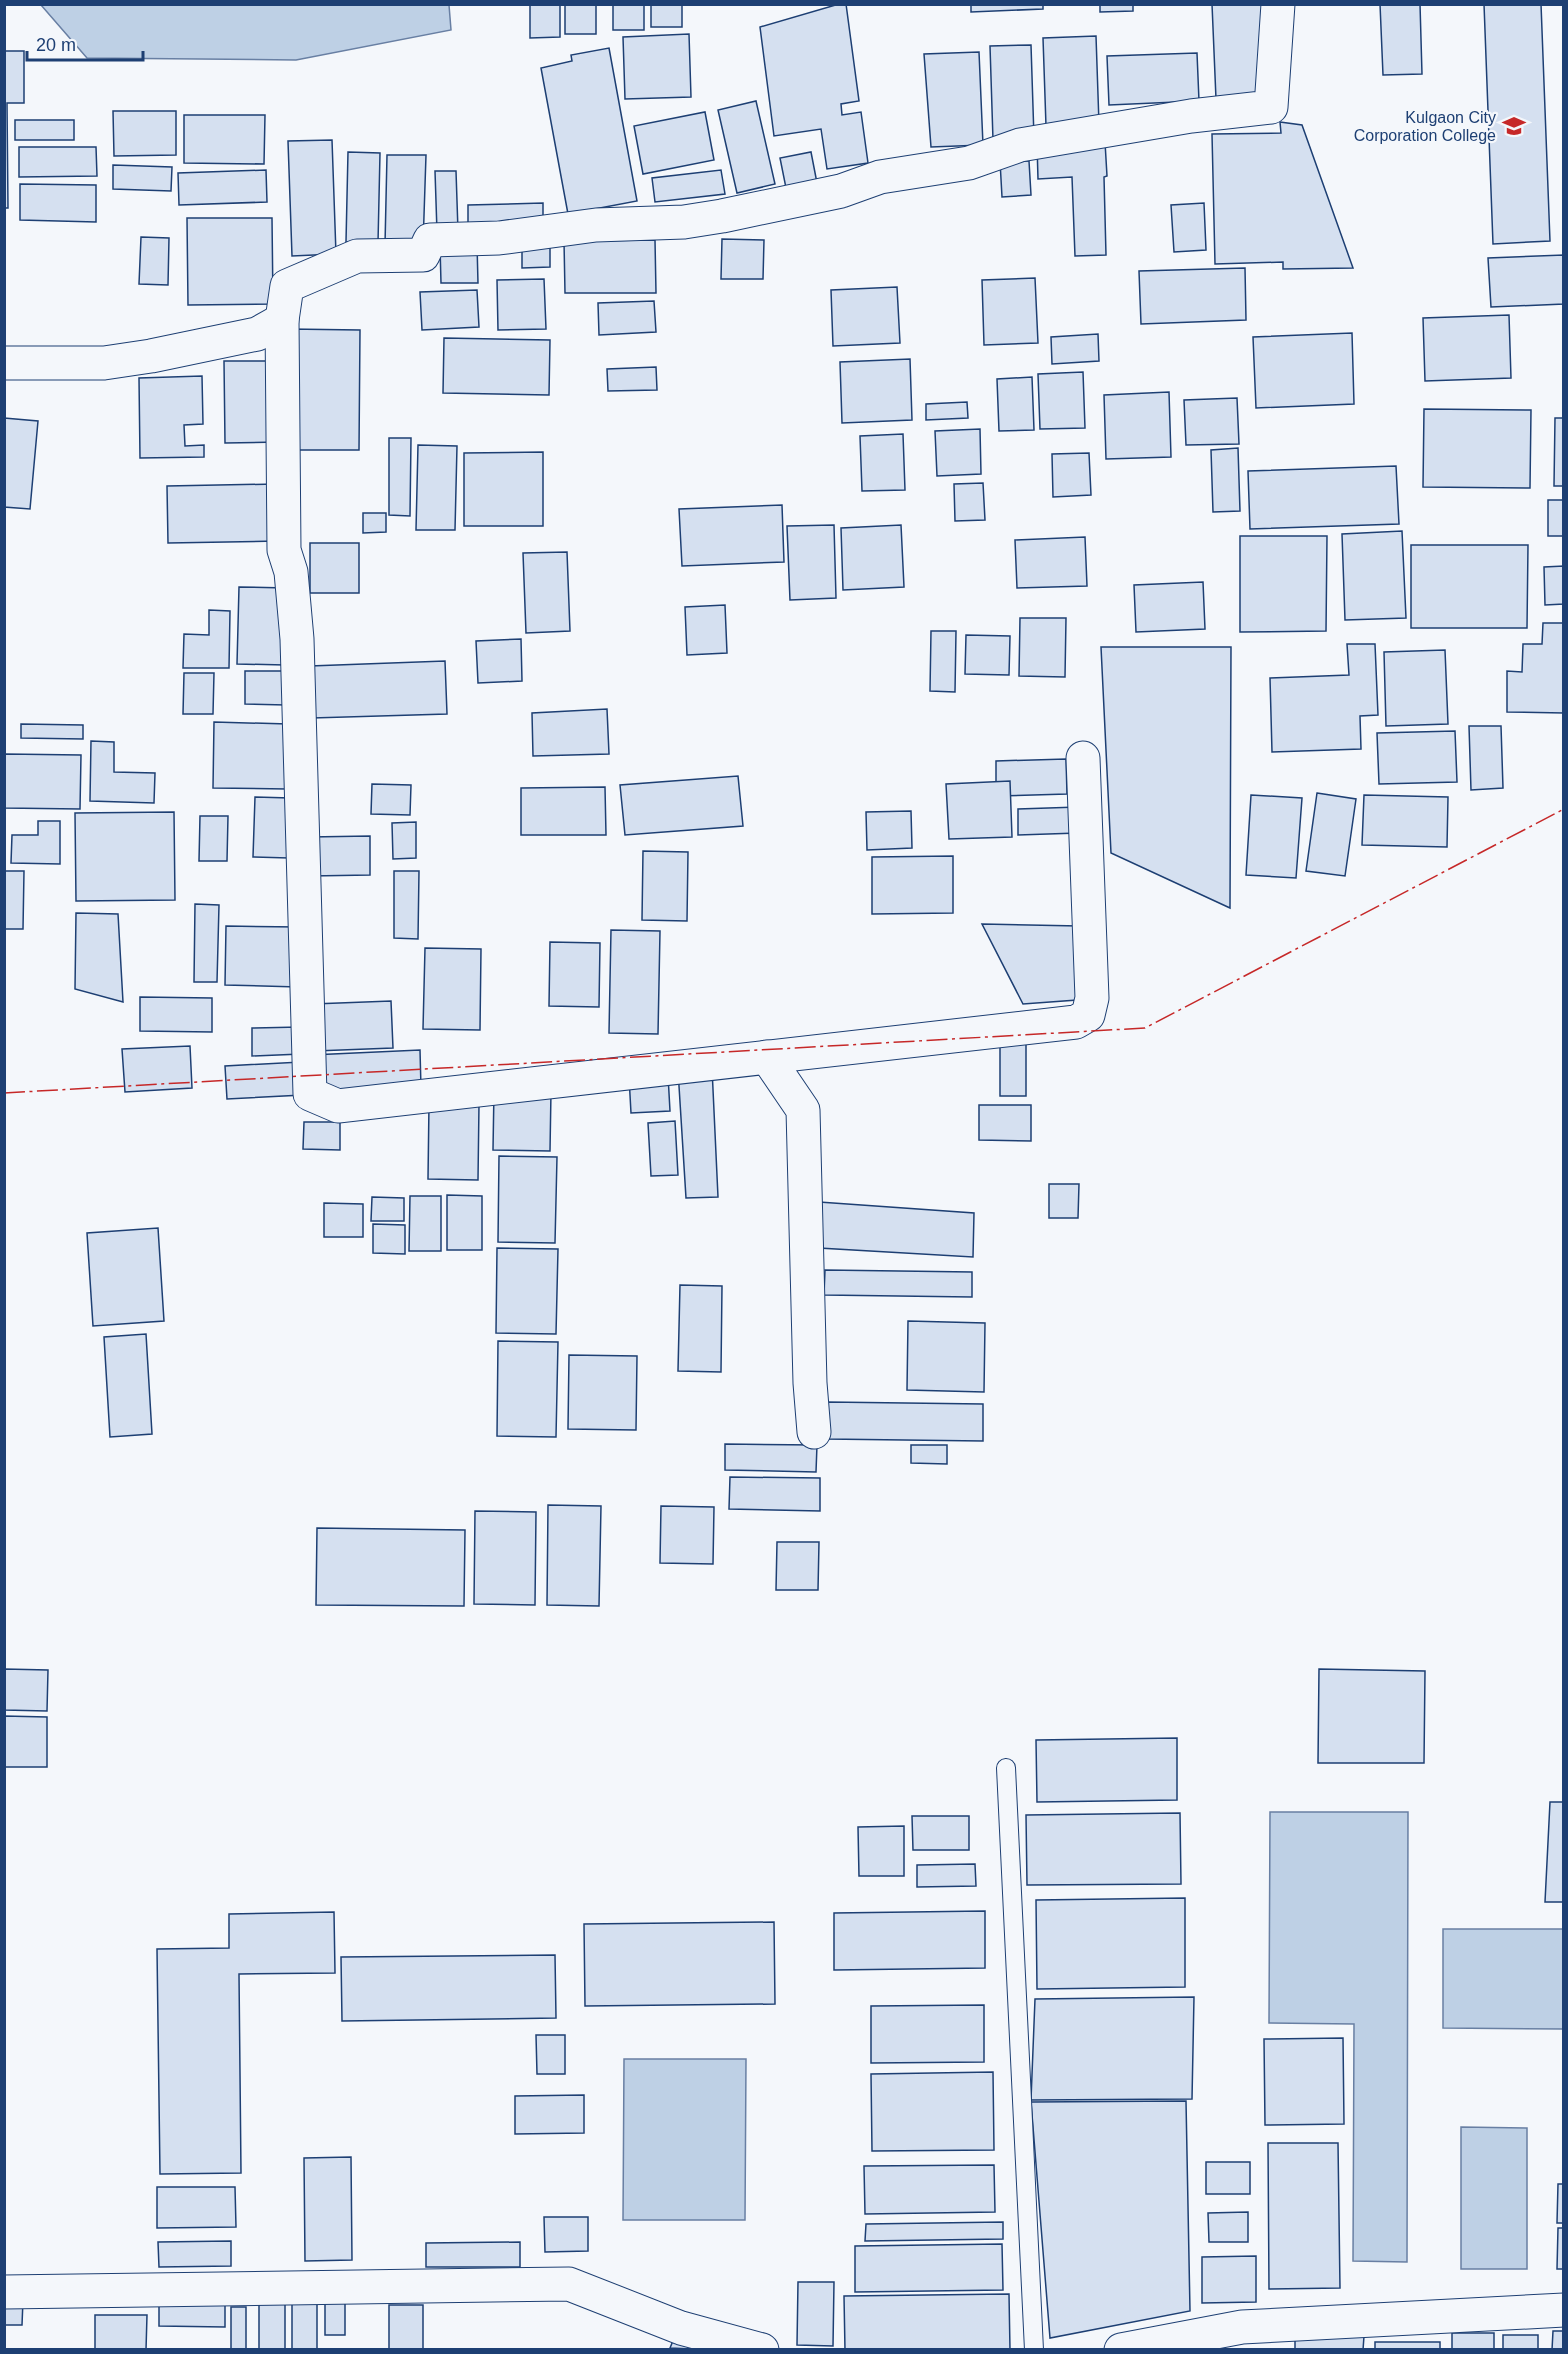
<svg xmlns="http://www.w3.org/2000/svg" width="1568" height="2354" font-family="Helvetica,sans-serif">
	<rect width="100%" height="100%" fill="#f4f7fb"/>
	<!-- water -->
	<g fill="#bed0e5" stroke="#687fa3" stroke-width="1.5">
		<polygon points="41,5 449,5 451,30 296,60 87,58"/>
		<polygon points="1270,1812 1408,1812 1407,2262 1353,2261 1354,2024 1269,2023"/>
		<polygon points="1443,1929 1563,1929 1563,2029 1443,2028"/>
		<polygon points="624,2059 746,2059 745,2220 623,2220"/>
		<polygon points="1461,2127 1527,2128 1527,2269 1461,2269"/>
	</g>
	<!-- building -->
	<g fill="#d5e0f0" stroke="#1d3f73" stroke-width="1.5">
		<polygon points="530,4 560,4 560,37 530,38"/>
		<rect x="565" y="4" width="31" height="30"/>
		<rect x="613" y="4" width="31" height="26"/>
		<rect x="651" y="4" width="31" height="23"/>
		<polygon points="839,4 846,4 859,101 841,104 842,115 861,112 868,163 827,169 821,129 774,136 760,27"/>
		<polygon points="971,4 1043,4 1043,9 971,12"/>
		<polygon points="1100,4 1133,4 1133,11 1100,12"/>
		<polygon points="1212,4 1264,4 1267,97 1216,99"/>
		<polygon points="1380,4 1420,4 1422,74 1383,75"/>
		<polygon points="1484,4 1541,4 1550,241 1493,244"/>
		<polygon points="689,34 691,97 625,99 623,37"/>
		<polygon points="1096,36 1099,124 1046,126 1043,38"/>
		<polygon points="1031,45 1034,138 993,140 990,46"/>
		<polygon points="609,48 637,201 568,214 541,68 572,61 571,55"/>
		<polygon points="4,51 24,51 24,103 7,103 8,208 4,208"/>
		<polygon points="979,52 983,145 931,147 924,54"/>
		<polygon points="1197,53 1199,101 1109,105 1107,56"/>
		<polygon points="756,101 775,184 737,193 718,110"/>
		<polygon points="113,111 176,111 176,155 114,156"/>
		<polygon points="705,112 714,160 643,174 634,126"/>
		<polygon points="184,115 265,115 264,164 184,163"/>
		<rect x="15" y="120" width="59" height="20"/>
		<polygon points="1280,122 1302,125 1353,268 1283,269 1283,262 1215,264 1212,134 1281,133"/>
		<polygon points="332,140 336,254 292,256 288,141"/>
		<polygon points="1105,142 1107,176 1104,177 1106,255 1075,256 1072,177 1038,179 1037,144"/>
		<polygon points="19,147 96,147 97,176 19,177"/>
		<polygon points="348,152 380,153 378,243 346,242"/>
		<polygon points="811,152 817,183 786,188 780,158"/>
		<polygon points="387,155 426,155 423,246 385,245"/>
		<polygon points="1000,161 1029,161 1031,195 1002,197"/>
		<polygon points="113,165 172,167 171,191 113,189"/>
		<polygon points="266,170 267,202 179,205 178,173"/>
		<polygon points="721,170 725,194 655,202 652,178"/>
		<polygon points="435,171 456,171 458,231 437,232"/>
		<polygon points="20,184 96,185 96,222 20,220"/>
		<polygon points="543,203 543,226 468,228 468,205"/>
		<polygon points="1204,203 1206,250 1174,252 1171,205"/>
		<polygon points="187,218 272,218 273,304 188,305"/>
		<polygon points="141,237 169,238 168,285 139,284"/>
		<polygon points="722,239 764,240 763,279 721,279"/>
		<polygon points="655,240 656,293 565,293 564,241"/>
		<polygon points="477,244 478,283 441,283 440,246"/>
		<polygon points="522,244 550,244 550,267 522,268"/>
		<polygon points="1564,255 1564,304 1491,307 1488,258"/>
		<polygon points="1245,268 1246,320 1141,324 1139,271"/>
		<polygon points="1035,278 1038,343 984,345 982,280"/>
		<polygon points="544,279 546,329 498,330 497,280"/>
		<polygon points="897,287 900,343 833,346 831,290"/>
		<polygon points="477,290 479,327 422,330 420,292"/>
		<polygon points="654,301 656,332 599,335 598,303"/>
		<polygon points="1509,315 1511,378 1425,381 1423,318"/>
		<polygon points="288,329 360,330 359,450 287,450"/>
		<polygon points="1352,333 1354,404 1256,408 1253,337"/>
		<polygon points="1098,334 1099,361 1052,364 1051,337"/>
		<polygon points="444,338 550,340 549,395 443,393"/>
		<polygon points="910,359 912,420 842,423 840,362"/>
		<polygon points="224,361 278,361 279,442 225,443"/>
		<polygon points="656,367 657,390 608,391 607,369"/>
		<polygon points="1083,372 1085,428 1040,429 1038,374"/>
		<polygon points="202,376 203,424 184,425 185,446 204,445 204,457 140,458 139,378"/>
		<polygon points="1032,377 1034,430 999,431 997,379"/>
		<polygon points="1169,392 1171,457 1106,459 1104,395"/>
		<polygon points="1237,398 1239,444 1186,445 1184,400"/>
		<polygon points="967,402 968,418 926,420 926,404"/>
		<polygon points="1424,409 1531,410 1530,488 1423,487"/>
		<polygon points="4,418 38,421 30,509 4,507"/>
		<polygon points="1555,418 1564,418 1564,486 1554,486"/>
		<polygon points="980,429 981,474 937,476 935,431"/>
		<polygon points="903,434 905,490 862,491 860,436"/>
		<polygon points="389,438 411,438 410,516 389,515"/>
		<polygon points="418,445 457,446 455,530 416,530"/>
		<polygon points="1238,448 1240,511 1213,512 1211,450"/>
		<polygon points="543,452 543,526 464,526 464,453"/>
		<polygon points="1089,453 1091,495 1053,497 1052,454"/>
		<polygon points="1396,466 1399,524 1250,529 1248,471"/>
		<polygon points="983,483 985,520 955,521 954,484"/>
		<polygon points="276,484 277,541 168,543 167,486"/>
		<rect x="1548" y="500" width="16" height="36"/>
		<polygon points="782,505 784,562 682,566 679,509"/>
		<polygon points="363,513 386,513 386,532 363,533"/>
		<polygon points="834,525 836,598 790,600 787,526"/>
		<polygon points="901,525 904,587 843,590 841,528"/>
		<polygon points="1402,531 1406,618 1345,620 1342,534"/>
		<polygon points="1240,536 1327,536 1326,631 1240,632"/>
		<polygon points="1085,537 1087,586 1017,588 1015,540"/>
		<rect x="310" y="543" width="49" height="50"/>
		<polygon points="1411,545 1528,545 1527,628 1411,628"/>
		<polygon points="567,552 570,631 526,633 523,553"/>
		<polygon points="1564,566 1564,604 1545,605 1544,567"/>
		<polygon points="1203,582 1205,629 1136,632 1134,585"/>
		<polygon points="239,587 287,588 285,665 237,664"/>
		<polygon points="725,605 727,653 687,655 685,607"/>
		<polygon points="209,610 230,611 229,668 183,668 184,634 209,635"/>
		<polygon points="1020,618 1066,618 1065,677 1019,676"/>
		<polygon points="1543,623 1564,623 1564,713 1507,712 1507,671 1522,672 1523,644 1542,644"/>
		<polygon points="931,631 956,631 955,692 930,691"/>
		<polygon points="966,635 1010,636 1009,675 965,674"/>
		<polygon points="521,639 522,681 478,683 476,641"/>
		<polygon points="1347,644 1375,644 1378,715 1360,716 1361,749 1272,752 1270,678 1349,675"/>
		<polygon points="1101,647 1231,647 1230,908 1111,853"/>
		<polygon points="1445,650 1448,724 1386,726 1384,652"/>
		<polygon points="445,661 447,714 312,718 310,666"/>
		<polygon points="245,671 286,671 286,705 245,704"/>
		<polygon points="184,673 214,673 213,714 183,714"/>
		<polygon points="607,709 609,754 533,756 532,713"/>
		<polygon points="214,722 288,724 287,789 213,788"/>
		<polygon points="21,724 83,725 83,739 21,738"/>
		<polygon points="1469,726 1501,726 1503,788 1471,790"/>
		<polygon points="1455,731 1457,782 1379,784 1377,733"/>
		<polygon points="91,741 114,742 114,772 155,773 154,803 90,801"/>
		<polygon points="5,754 81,755 80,809 4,808"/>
		<polygon points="1066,759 1067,794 996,796 996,761"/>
		<polygon points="738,776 743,826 625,835 620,785"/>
		<polygon points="1010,781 1012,837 949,839 946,784"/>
		<polygon points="372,784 411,785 410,815 371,814"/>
		<polygon points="605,787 606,835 521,835 521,788"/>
		<polygon points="1317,793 1356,799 1345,876 1306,871"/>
		<polygon points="1251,795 1302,798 1296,878 1246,875"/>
		<polygon points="1364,795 1448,797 1447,847 1362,845"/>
		<polygon points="255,797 290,798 289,858 253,857"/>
		<polygon points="1078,807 1078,833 1018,835 1018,809"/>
		<polygon points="911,811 912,848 867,850 866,812"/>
		<polygon points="174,812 175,900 76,901 75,813"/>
		<polygon points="200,816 228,816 227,861 199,861"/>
		<polygon points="38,821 60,821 60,864 11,863 12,835 38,835"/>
		<polygon points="416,822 416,858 393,859 392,823"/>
		<polygon points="370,836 370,875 310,876 309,837"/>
		<polygon points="643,851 688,852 687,921 642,920"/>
		<polygon points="953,856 953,913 872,914 872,857"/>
		<polygon points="4,871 24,871 23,929 4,929"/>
		<polygon points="394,871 419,871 418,939 394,938"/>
		<polygon points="195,904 219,905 217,982 194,982"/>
		<polygon points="76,913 118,914 123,1002 75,989"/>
		<polygon points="982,924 1079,926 1077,1000 1023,1004"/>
		<polygon points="226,926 299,927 298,987 225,985"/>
		<polygon points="611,930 660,931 658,1034 609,1033"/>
		<polygon points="550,942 600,943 599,1007 549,1006"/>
		<polygon points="425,948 481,949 480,1030 423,1029"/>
		<polygon points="140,997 212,998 212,1032 140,1031"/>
		<polygon points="391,1001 393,1048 315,1051 313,1004"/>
		<polygon points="300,1027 301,1054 252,1056 252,1028"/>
		<polygon points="1000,1041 1026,1042 1026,1096 1000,1096"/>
		<polygon points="190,1046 192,1088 125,1092 122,1049"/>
		<polygon points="420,1050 421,1088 312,1094 311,1055"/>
		<polygon points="301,1062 303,1095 227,1099 225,1066"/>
		<polygon points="712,1068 718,1197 686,1198 678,1070"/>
		<polygon points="668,1075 670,1111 631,1113 629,1077"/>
		<polygon points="494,1090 551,1091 550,1151 493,1150"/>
		<polygon points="429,1104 479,1104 478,1180 428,1179"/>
		<polygon points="979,1105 1031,1105 1031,1141 979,1140"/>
		<polygon points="675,1121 678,1175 651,1176 648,1123"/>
		<polygon points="304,1122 340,1122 340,1150 303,1149"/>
		<polygon points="499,1156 557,1157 555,1243 498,1242"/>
		<polygon points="1049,1184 1079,1184 1078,1218 1049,1218"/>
		<polygon points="447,1195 482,1196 482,1250 447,1250"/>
		<polygon points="410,1196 441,1196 441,1251 409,1251"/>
		<polygon points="372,1197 404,1198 404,1221 371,1221"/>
		<polygon points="819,1202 974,1213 973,1257 819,1248"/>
		<polygon points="324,1203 363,1204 363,1237 324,1237"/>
		<polygon points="373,1224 405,1225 405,1254 373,1253"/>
		<polygon points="158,1228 164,1321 93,1326 87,1233"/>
		<polygon points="497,1248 558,1249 556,1334 496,1333"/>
		<polygon points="825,1270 972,1272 972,1297 824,1295"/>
		<polygon points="680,1285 722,1286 721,1372 678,1371"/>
		<polygon points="908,1321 985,1323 984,1392 907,1390"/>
		<polygon points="146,1334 152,1434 110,1437 104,1337"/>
		<polygon points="498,1341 558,1342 556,1437 497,1436"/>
		<polygon points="569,1355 637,1356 636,1430 568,1429"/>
		<polygon points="827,1402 983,1404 983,1441 826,1439"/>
		<polygon points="725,1444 817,1445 816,1472 725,1470"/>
		<polygon points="911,1445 947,1445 947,1464 911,1463"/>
		<polygon points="730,1477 820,1478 820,1511 729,1509"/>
		<polygon points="548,1505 601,1506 599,1606 547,1605"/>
		<polygon points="661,1506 714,1507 713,1564 660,1563"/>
		<polygon points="475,1511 536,1512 535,1605 474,1604"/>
		<polygon points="317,1528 465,1530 464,1606 316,1605"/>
		<polygon points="777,1542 819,1542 818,1590 776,1590"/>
		<polygon points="4,1669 48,1670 47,1711 4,1710"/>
		<polygon points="1319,1669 1425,1671 1424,1763 1318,1763"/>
		<polygon points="4,1716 47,1717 47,1767 4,1767"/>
		<polygon points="1177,1738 1177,1800 1037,1802 1036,1740"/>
		<polygon points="1550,1802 1564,1802 1564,1902 1545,1902"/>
		<polygon points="1180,1813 1181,1884 1027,1885 1026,1815"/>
		<polygon points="912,1816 969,1816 969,1850 913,1850"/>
		<polygon points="904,1826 904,1876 859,1876 858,1827"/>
		<polygon points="975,1864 976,1886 917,1887 917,1865"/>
		<polygon points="1185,1898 1185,1987 1037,1989 1036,1900"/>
		<polygon points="985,1911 985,1968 834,1970 834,1913"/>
		<polygon points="334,1912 335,1973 239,1974 241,2173 160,2174 157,1949 229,1948 229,1914"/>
		<polygon points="774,1922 775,2004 585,2006 584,1924"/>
		<polygon points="555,1955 556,2018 342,2021 341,1957"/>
		<polygon points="1194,1997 1192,2099 1031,2100 1035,1999"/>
		<polygon points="984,2005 984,2062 871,2063 871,2006"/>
		<polygon points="536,2035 565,2035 565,2074 537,2074"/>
		<polygon points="1343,2038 1344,2124 1265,2125 1264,2039"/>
		<polygon points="993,2072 994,2150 872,2151 871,2074"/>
		<polygon points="584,2095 584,2133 515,2134 515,2096"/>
		<polygon points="1186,2101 1190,2311 1050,2338 1031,2102"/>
		<polygon points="1268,2143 1338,2143 1340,2288 1269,2289"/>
		<polygon points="351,2157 352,2260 305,2261 304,2158"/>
		<rect x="1206" y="2162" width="44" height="32"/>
		<polygon points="994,2165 995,2212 865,2214 864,2166"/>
		<polygon points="1558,2184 1564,2184 1564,2223 1557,2223"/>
		<polygon points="157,2187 235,2187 236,2227 157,2228"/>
		<polygon points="1248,2212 1248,2242 1209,2242 1208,2213"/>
		<polygon points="544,2217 588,2217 588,2251 545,2252"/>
		<polygon points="1003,2222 1003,2239 865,2241 866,2224"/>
		<polygon points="1558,2228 1564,2228 1564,2269 1557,2269"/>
		<polygon points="231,2241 231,2266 159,2267 158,2242"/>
		<polygon points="520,2242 520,2267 426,2267 426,2243"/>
		<polygon points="1002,2244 1003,2290 855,2292 855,2246"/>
		<polygon points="1256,2256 1256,2302 1202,2303 1202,2257"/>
		<polygon points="798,2282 834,2282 833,2346 797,2345"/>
		<polygon points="1009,2294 1010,2350 845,2350 844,2296"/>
		<polygon points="4,2300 23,2300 22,2325 4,2325"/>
		<polygon points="325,2300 345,2301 345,2335 325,2335"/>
		<rect x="259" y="2301" width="26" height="49"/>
		<polygon points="317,2301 317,2350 292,2350 292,2302"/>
		<polygon points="159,2302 225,2303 225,2327 159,2326"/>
		<rect x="389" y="2305" width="34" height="45"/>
		<rect x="231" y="2307" width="15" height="43"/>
		<polygon points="95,2315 147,2315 146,2350 95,2350"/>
		<polygon points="1553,2331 1564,2331 1564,2350 1552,2350"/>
		<rect x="1452" y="2333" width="42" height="17"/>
		<polygon points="1295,2335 1364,2336 1363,2350 1295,2350"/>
		<rect x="1503" y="2335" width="35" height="15"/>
		<polygon points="675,2336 712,2350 670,2348"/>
		<rect x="1375" y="2342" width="65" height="8"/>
	</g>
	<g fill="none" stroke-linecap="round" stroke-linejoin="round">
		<!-- lane casing -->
		<g stroke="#1d3f73" stroke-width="20">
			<polyline id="lane" points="1006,1768 1034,2350"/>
		</g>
		<!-- street casing -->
		<g stroke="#1d3f73" stroke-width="35">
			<g id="street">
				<polyline points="4,363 104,363 151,356 257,334 282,320"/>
				<polyline points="1083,758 1092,998 1088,1015 1076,1022 338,1106 310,1094 297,639 291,572 284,550 282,320 287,286 357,256 423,255 430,240 499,238 596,225 684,222 722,216 841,191 880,177 969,163 1020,145 1191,116 1271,107 1278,4"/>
				<polyline points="767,1057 803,1110 810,1383 814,1432"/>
				<polyline points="4,2292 569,2284 681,2328 762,2350"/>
				<polyline points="1121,2350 1242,2327 1564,2310"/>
			</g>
		</g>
		<!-- lane -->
		<use href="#lane" stroke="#f4f7fb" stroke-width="18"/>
		<!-- street -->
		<use href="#street" stroke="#f4f7fb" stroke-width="33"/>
		<!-- power -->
		<polyline stroke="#c62828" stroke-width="1.5" stroke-dasharray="21 4.5 3 4.5" stroke-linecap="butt" points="4,1093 1145,1028 1564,809"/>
	</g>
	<!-- icons -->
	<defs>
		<g id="university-bare" transform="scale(1.8)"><path d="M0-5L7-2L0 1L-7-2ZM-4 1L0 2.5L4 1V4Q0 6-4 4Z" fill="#c62828" stroke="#f4f7fb" stroke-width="2.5" paint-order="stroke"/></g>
	</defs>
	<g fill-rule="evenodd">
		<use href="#university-bare" x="1514" y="126"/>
	</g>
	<g text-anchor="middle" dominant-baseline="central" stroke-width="4.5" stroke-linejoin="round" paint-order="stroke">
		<!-- poi labels -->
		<g font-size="16" fill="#1d3f73" stroke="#f4f7fb" text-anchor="end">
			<text x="1496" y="117">Kulgaon City<tspan x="1496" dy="18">Corporation College</tspan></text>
		</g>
	</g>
	<!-- border -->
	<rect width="1568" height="2354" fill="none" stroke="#1d3f73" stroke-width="12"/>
	<!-- scale -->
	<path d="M27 51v9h116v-9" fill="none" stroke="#1d3f73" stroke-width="3"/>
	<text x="36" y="51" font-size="18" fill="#1d3f73" stroke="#f4f7fb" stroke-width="4.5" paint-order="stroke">20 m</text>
</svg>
